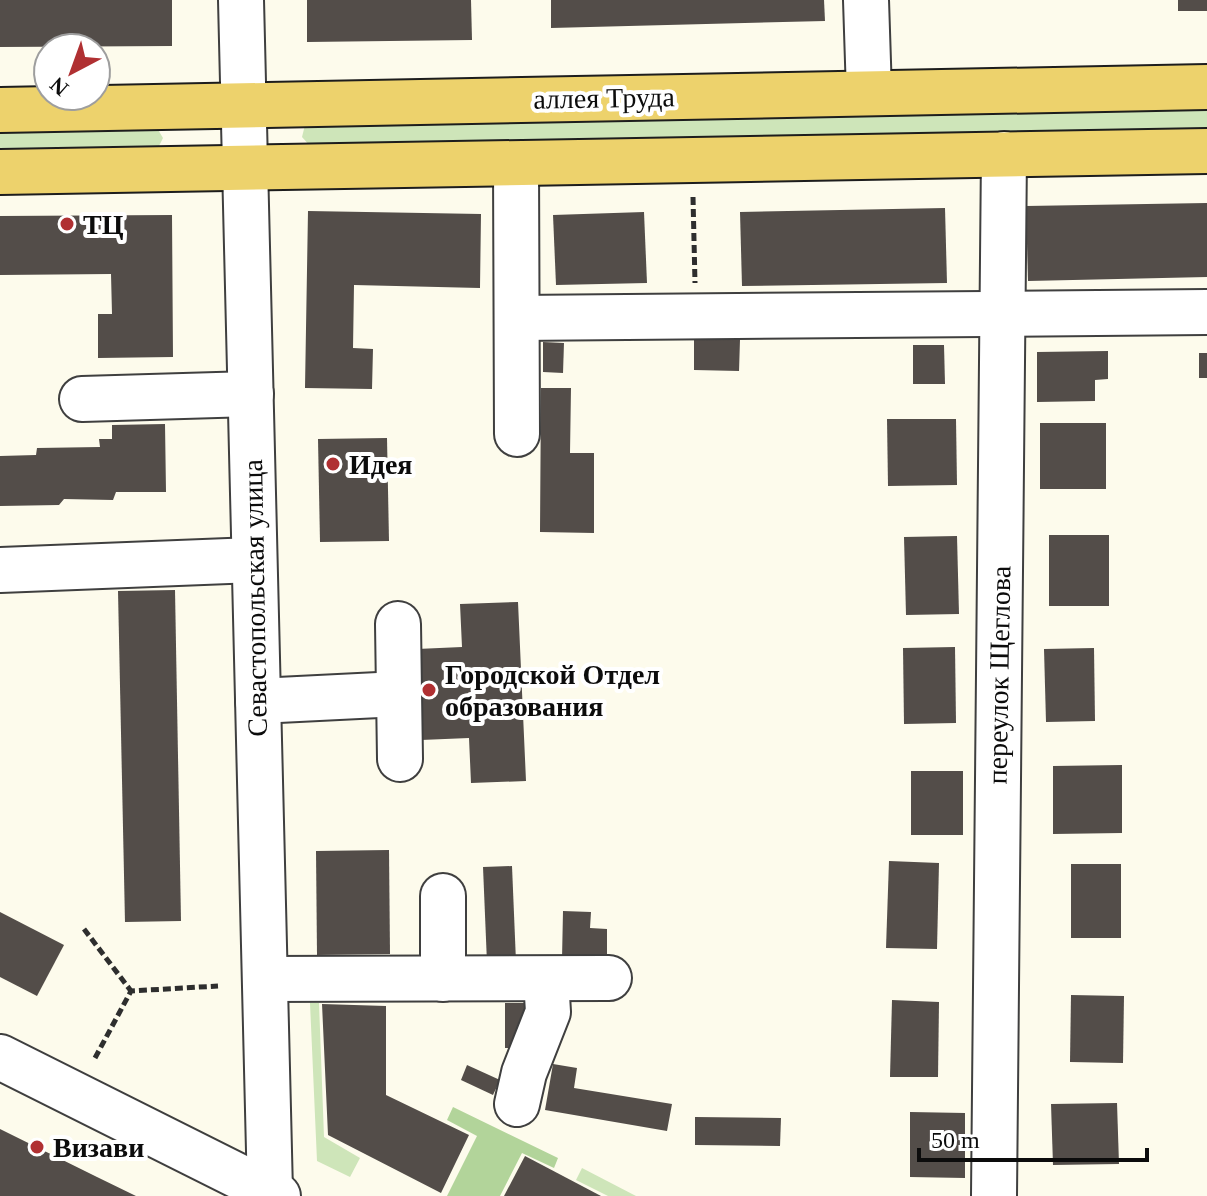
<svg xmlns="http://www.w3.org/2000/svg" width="1207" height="1196" font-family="'Times New Roman',serif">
	<rect width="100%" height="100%" fill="#fdfbec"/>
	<!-- green -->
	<g fill="#cee5b9">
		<polygon points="1207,106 1207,132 310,146 302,137 305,125"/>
		<polygon points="157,128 163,138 157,150 0,154 0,129"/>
		<polygon points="310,1003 319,1003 324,1137 360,1158 350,1177 317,1161"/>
		<polygon points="582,1168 636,1196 608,1196 576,1180"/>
	</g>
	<!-- forest -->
	<polygon fill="#b2d49a" points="453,1107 558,1158 554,1168 522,1153 500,1196 447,1196 477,1136 447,1120"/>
	<!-- building -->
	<g fill="#534d49">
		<polygon points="0,0 172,0 172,46 0,47"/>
		<polygon points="307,0 471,0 472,40 307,42"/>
		<polygon points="551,0 824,0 825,21 551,28"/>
		<rect x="1178" y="0" width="29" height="11"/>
		<polygon points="1207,203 1207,277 1028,281 1026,206"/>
		<polygon points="945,208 947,283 742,286 740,212"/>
		<polygon points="308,211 481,214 480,288 354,285 353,348 373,349 372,389 305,388"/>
		<polygon points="644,212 647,283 556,285 553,215"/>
		<polygon points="172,215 173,357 98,358 98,314 112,314 111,274 0,275 0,216"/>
		<polygon points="694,339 740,339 739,371 694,370"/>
		<polygon points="543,342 564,343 563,373 543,372"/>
		<polygon points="913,345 944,345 945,384 913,384"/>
		<polygon points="1108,351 1108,379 1095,380 1095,401 1037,402 1037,352"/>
		<rect x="1199" y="353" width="8" height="25"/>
		<polygon points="541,388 571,388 570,453 594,453 594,533 540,532"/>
		<polygon points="887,419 956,419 957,485 888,486"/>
		<rect x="1040" y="423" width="66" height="66"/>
		<polygon points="165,424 166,492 116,492 113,500 64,499 59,505 0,506 0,456 36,455 37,448 100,447 99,439 112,439 112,425"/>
		<polygon points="387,438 389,541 320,542 318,439"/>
		<rect x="1049" y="535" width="60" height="71"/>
		<polygon points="957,536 959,614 906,615 904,537"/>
		<polygon points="175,590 181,921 125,922 118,591"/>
		<polygon points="518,602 526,781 471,783 469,738 421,740 417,649 462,647 460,604"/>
		<polygon points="955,647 956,723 904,724 903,648"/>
		<polygon points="1094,648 1095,721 1046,722 1044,649"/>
		<polygon points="1122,765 1122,833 1053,834 1053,766"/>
		<rect x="911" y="771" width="52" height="64"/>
		<polygon points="389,850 390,954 317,955 316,851"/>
		<polygon points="889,861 939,863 937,949 886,948"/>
		<rect x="1071" y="864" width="50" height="74"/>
		<polygon points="512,866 516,962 487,963 483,867"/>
		<polygon points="563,911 591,912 590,928 607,929 607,961 562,959"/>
		<polygon points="0,912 64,945 37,996 0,977"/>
		<polygon points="1071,995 1124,996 1123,1063 1070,1062"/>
		<polygon points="892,1000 939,1002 938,1077 890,1077"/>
		<rect x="505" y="1003" width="20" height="45"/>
		<polygon points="322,1004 386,1006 386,1095 469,1135 441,1193 328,1135"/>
		<polygon points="553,1064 577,1068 574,1088 672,1104 667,1131 545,1110"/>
		<polygon points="467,1065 500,1080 493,1095 461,1080"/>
		<polygon points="1117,1103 1119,1164 1053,1165 1051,1104"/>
		<polygon points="910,1112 965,1113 965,1178 910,1177"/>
		<polygon points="695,1117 781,1118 780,1146 695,1145"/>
		<polygon points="0,1129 97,1177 136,1196 0,1196"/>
		<polygon points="525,1156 601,1196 504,1196"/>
	</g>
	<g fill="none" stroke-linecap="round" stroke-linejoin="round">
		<!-- minor casing -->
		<g stroke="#3f3f3f" stroke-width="48">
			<g id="minor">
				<polyline points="241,0 270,1192 268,1196"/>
				<polyline points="866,0 869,93"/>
				<polyline points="516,164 517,434"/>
				<polyline points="517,318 1207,312"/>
				<polyline points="82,399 251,394"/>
				<polyline points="0,570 254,560"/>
				<polyline points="398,624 400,759"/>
				<polyline points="258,701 399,694"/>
				<polyline points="443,896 443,979"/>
				<polyline points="265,979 609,978"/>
				<polyline points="0,1057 278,1196"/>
				<polyline points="517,1104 524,1073 548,1012 546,979"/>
				<polyline points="994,1196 1004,154"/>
			</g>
		</g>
		<!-- major casing -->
		<g stroke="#1d1d1d" stroke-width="48">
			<g id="major">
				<polyline points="0,110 1207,87"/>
				<polyline points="0,172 1207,151"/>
			</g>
		</g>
		<!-- path -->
		<g stroke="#2e2e2e" stroke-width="5" stroke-dasharray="8 4" stroke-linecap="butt">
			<polyline points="693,197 695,283"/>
			<polyline points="84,929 131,991"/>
			<polyline points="95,1058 131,991 218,986"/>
		</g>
		<!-- minor -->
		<use href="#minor" stroke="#fff" stroke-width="44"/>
		<!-- major -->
		<use href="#major" stroke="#edd26c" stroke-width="44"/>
	</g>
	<!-- markers -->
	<g fill="#b03032" stroke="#fff" stroke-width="3">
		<circle cx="67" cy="224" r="8"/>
		<circle cx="333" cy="464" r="8"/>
		<circle cx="429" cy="690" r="8"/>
		<circle cx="37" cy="1147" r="8"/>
	</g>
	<g text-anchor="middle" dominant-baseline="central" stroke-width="8" stroke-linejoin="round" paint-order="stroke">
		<!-- street labels -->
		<g font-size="28" fill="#0c0c0c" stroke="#fff">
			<text transform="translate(604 98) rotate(-1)">аллея Труда</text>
			<text transform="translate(255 598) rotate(-91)">Севастопольская улица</text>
			<text transform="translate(999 675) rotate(-89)">переулок Щеглова</text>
		</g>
		<!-- poi labels -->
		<g font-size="28" font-weight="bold" fill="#0c0c0c" stroke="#fff" text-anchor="start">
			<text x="83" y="224">ТЦ</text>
			<text x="349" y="464">Идея</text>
			<text x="445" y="674">Городской Отдел<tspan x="445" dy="32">образования</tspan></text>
			<text x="53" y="1147">Визави</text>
		</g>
	</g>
	<!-- north arrow -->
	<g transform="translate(72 72) rotate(221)"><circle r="38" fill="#ffffff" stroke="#9e9e9e" stroke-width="2"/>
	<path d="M0-6L14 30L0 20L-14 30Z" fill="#b03032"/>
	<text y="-12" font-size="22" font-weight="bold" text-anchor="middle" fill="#0c0c0c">N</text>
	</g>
	<!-- scale -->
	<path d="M919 1148v12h228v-12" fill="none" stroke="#0c0c0c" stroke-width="4"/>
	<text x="931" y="1148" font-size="24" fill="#0c0c0c" stroke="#ffffff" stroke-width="6" paint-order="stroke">50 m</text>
</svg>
